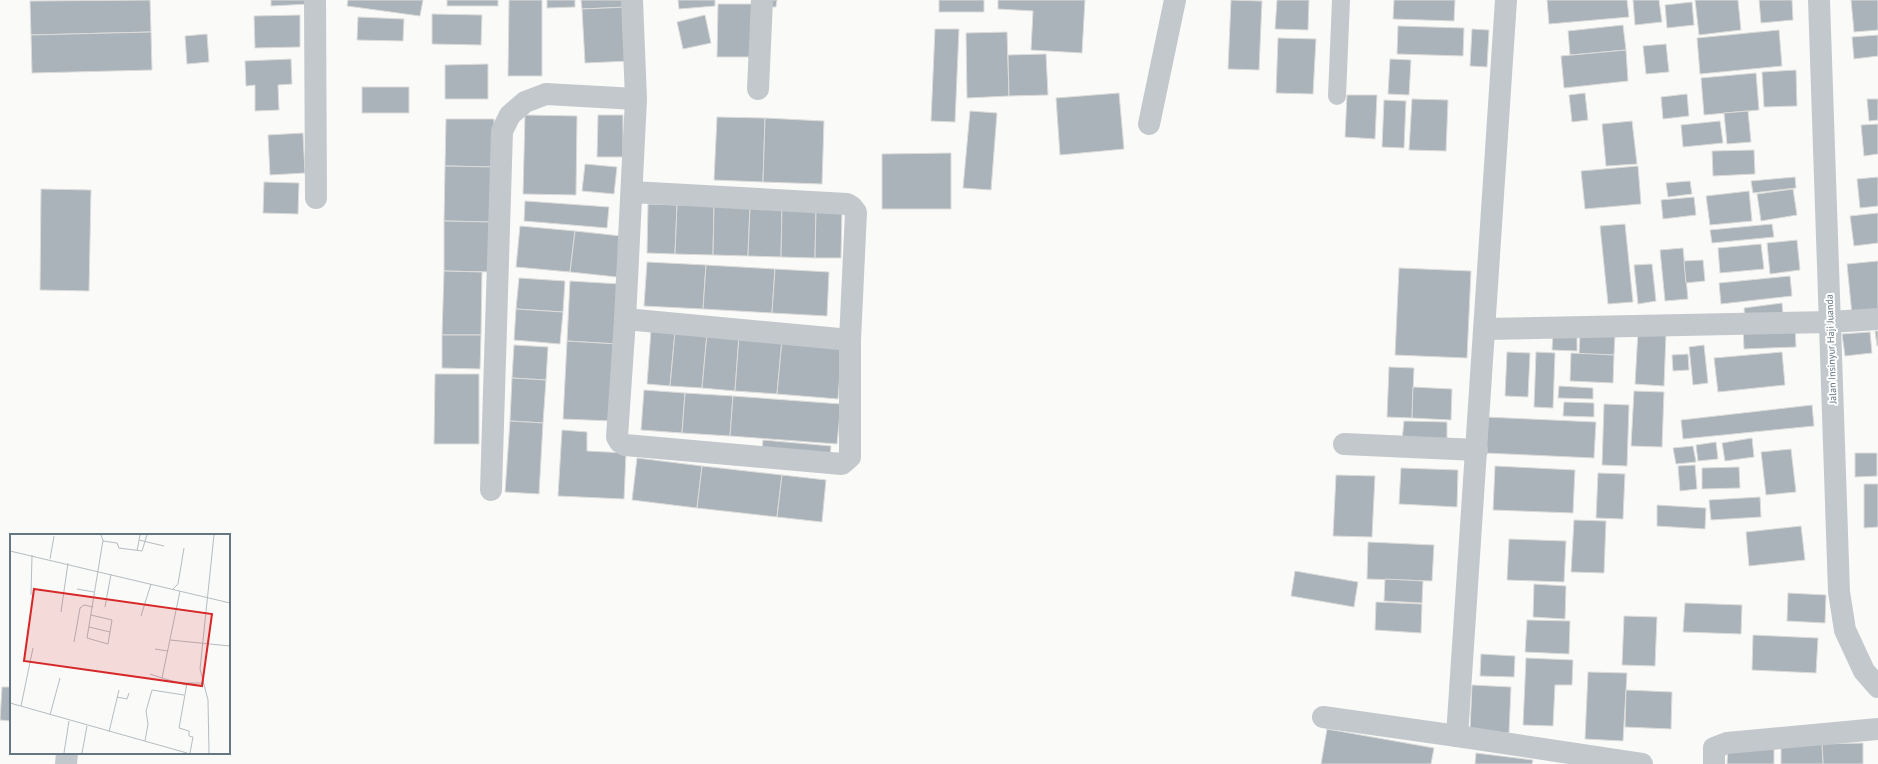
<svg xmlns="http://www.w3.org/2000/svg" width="1878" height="764" font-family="'PT Sans',sans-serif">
	<rect width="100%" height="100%" fill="#fafaf8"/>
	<!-- building -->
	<g fill="#aab3b9" stroke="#dcdcda">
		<polygon points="150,0 151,32 31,35 30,1"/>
		<polygon points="271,0 308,0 309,4 271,6"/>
		<polygon points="348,0 423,0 420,16 347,6"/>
		<rect x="447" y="0" width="51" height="6"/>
		<polygon points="509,0 542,0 542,76 508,76"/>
		<polygon points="547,0 575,0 575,7 547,8"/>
		<polygon points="581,0 628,0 628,7 582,9"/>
		<polygon points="678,0 715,0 715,6 679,9"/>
		<polygon points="768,0 777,0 776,7 768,7"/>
		<rect x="939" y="0" width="45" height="12"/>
		<polygon points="998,0 1085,0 1082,53 1031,50 1033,11 998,9"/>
		<polygon points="1231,0 1262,1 1259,70 1228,69"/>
		<polygon points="1277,0 1309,0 1308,30 1275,29"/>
		<polygon points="1394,0 1455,0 1454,21 1393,19"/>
		<polygon points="1547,0 1627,0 1629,17 1549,24"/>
		<polygon points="1633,0 1659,0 1662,22 1635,25"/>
		<polygon points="1695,0 1738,0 1741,30 1699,35"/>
		<polygon points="1759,0 1792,0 1793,20 1761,23"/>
		<polygon points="1851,0 1878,0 1878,30 1854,32"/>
		<polygon points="1692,2 1694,25 1667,28 1665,5"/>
		<polygon points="718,4 754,4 754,57 717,57"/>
		<polygon points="628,7 631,61 585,63 582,9"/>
		<polygon points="432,14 482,15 481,45 432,44"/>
		<polygon points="300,15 300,47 255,48 254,16"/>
		<polygon points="705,15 711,43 683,49 677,22"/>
		<polygon points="358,17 404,19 403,41 357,40"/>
		<polygon points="1623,25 1626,50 1570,55 1568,31"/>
		<polygon points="1398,26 1464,28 1463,56 1397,54"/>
		<polygon points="935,29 959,29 955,122 931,121"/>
		<polygon points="1472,29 1489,30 1487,67 1470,66"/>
		<polygon points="1779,30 1782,66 1700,74 1697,38"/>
		<polygon points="151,32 152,70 32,73 31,35"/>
		<polygon points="1007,32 1009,96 967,98 966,33"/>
		<polygon points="207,34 209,62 187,64 185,36"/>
		<polygon points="1878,35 1878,56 1854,59 1852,37"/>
		<polygon points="1278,38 1316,39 1313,94 1276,93"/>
		<polygon points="1666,44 1669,72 1646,74 1643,46"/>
		<polygon points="1626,50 1628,81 1564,88 1561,56"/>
		<polygon points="1046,54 1048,95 1009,96 1008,55"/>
		<polygon points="291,59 292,84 278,85 279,110 255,111 255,85 246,86 245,61"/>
		<polygon points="1390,59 1411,60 1409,95 1388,94"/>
		<polygon points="488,64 488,99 445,99 445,65"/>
		<polygon points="1796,70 1797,106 1764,107 1762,72"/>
		<polygon points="1756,73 1759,110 1704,115 1701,78"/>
		<rect x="362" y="87" width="47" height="26"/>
		<polygon points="1119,93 1124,149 1060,155 1056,98"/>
		<polygon points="1585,93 1588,120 1572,122 1569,95"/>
		<polygon points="1687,94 1689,116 1663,119 1661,97"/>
		<polygon points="1347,95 1377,95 1375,139 1345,137"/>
		<polygon points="1412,99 1448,100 1446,151 1409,150"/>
		<polygon points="1867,99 1878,99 1878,120 1869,121"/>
		<polygon points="1384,100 1406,101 1404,148 1382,147"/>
		<polygon points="970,111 997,113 991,190 963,188"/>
		<polygon points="1748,111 1751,142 1727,144 1724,113"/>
		<polygon points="525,115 577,116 576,195 523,194"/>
		<polygon points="598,115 623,115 623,157 597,157"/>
		<polygon points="717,117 765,118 763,182 714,180"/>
		<polygon points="765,118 824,121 822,184 763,182"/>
		<polygon points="446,119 494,119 494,167 445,166"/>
		<polygon points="1632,121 1637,164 1606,166 1602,124"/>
		<polygon points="1720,121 1723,143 1683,147 1681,125"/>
		<polygon points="1878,124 1878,154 1864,156 1861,125"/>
		<polygon points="303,133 305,173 270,175 268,135"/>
		<polygon points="1754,150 1755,174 1713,176 1712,151"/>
		<polygon points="951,153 951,209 882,209 882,154"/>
		<polygon points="585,164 617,167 614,194 582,191"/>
		<polygon points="445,166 494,167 493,222 444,221"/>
		<polygon points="1638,166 1641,204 1585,209 1581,171"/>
		<polygon points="1795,177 1796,188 1753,193 1751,181"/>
		<polygon points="1878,177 1878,206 1860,208 1857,179"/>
		<polygon points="1690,181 1692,194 1668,197 1666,183"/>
		<polygon points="264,182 299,183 298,214 263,213"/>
		<polygon points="41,189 91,190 89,291 40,290"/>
		<polygon points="1793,189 1797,215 1761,221 1757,194"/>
		<polygon points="1749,191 1752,221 1710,225 1706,196"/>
		<polygon points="1694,197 1696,215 1663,219 1661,200"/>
		<polygon points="525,201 609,207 607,228 524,221"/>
		<polygon points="648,204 677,205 675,254 647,253"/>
		<polygon points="677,205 714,206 713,255 675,254"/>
		<polygon points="714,206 750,207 748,256 713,255"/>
		<polygon points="750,207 782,207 781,257 748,256"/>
		<polygon points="782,207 816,209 815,258 781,257"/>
		<polygon points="816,209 842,209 841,258 815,258"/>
		<polygon points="1878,213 1878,243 1854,246 1850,216"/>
		<polygon points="444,221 493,222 492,272 444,271"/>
		<polygon points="1625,224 1633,302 1608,304 1600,226"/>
		<polygon points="1772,224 1774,237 1712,243 1710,230"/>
		<polygon points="520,226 575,231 570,272 516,267"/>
		<polygon points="575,231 621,236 617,277 570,272"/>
		<polygon points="1797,240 1800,270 1770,274 1767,243"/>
		<polygon points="1761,244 1764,269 1720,273 1718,248"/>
		<polygon points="1683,248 1688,299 1665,301 1660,250"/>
		<polygon points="1703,260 1705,281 1686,283 1684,261"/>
		<polygon points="1878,261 1878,313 1852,315 1847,264"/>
		<polygon points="647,262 706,265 703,309 644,306"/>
		<polygon points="1652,264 1656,301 1638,304 1634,265"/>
		<polygon points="706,265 775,269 772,313 703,309"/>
		<polygon points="1399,268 1471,271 1467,358 1395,355"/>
		<polygon points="775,269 829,272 827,316 772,313"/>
		<polygon points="444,271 482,272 481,335 442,335"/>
		<polygon points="1790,276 1792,296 1721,304 1719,283"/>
		<polygon points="519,278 565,281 563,312 516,309"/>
		<polygon points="570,281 620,284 617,344 567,341"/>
		<polygon points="1782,303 1783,314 1745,319 1744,308"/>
		<polygon points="516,309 563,312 560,344 514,340"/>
		<polygon points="1795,324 1796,347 1744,349 1743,325"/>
		<polygon points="651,330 675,332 670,386 647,384"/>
		<polygon points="1638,331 1666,333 1664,386 1635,384"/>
		<polygon points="1875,331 1878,331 1878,346 1877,346"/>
		<polygon points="675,332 707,334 702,388 670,386"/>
		<polygon points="1553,332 1577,334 1577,351 1552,350"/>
		<polygon points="1870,332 1872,353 1845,356 1842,334"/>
		<polygon points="707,334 739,336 735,391 702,388"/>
		<polygon points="1580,334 1615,336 1614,355 1579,354"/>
		<polygon points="442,335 481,335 480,369 442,368"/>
		<polygon points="739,336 782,340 777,394 735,391"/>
		<polygon points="782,340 842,345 838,399 777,394"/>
		<polygon points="567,341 617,344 612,421 563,419"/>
		<polygon points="514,345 548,347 546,380 512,378"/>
		<polygon points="1704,345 1708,383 1693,385 1689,347"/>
		<polygon points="1507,352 1530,353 1528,397 1505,396"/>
		<polygon points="1536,352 1555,353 1553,408 1534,407"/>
		<polygon points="1782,352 1785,385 1718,392 1714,358"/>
		<polygon points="1571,353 1614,355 1613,383 1570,381"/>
		<polygon points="1688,354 1689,370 1673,371 1672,355"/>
		<polygon points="1389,367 1414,368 1412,418 1387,417"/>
		<polygon points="435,374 479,374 479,444 434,444"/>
		<polygon points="512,378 546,380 543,423 510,421"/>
		<polygon points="1559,386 1593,388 1593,399 1558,398"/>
		<polygon points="1413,387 1452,389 1451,420 1412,418"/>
		<polygon points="644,390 685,393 682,433 641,430"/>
		<polygon points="1634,391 1664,392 1662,447 1631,446"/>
		<polygon points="685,393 733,396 730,436 682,433"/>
		<polygon points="733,396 841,404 837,444 730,436"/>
		<polygon points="1564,402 1594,403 1594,417 1563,416"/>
		<polygon points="1604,404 1629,405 1627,466 1602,465"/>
		<polygon points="1812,405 1814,426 1683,439 1681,420"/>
		<polygon points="1486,417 1596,422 1594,458 1485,453"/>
		<polygon points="510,421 543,423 539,494 505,492"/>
		<polygon points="1404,421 1447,422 1447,443 1402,441"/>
		<polygon points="562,430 587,432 587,451 626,453 624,499 558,496"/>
		<polygon points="1752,438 1754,457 1725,461 1722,443"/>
		<polygon points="763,440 831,446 830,457 762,451"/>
		<polygon points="1716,442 1718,459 1698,461 1696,445"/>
		<polygon points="1693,446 1696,462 1676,464 1673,448"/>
		<polygon points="1791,449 1796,492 1766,495 1761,452"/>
		<polygon points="1855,453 1877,453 1877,476 1855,477"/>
		<polygon points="637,458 702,466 697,508 632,500"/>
		<polygon points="1695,465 1697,489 1680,491 1678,466"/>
		<polygon points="702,466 782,475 777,517 697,508"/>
		<polygon points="1495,466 1575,470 1573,513 1493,510"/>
		<polygon points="1739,467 1740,488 1702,489 1702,468"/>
		<polygon points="1401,468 1458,470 1457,507 1399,504"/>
		<polygon points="1598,473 1625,474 1623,519 1596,518"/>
		<polygon points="782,475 826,480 822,522 777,517"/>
		<polygon points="1336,475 1375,476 1372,537 1333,536"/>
		<polygon points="1864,484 1878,484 1878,527 1864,528"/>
		<polygon points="1760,497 1761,517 1711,520 1709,500"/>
		<polygon points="1657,505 1706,508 1705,529 1657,526"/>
		<polygon points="1574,520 1606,521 1604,573 1571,572"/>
		<polygon points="1801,526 1805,560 1749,566 1746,532"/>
		<polygon points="1509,539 1566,541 1564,582 1507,580"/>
		<polygon points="1368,542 1434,545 1432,581 1367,579"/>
		<polygon points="1295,571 1358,582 1354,607 1291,596"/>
		<polygon points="1385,579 1423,581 1422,603 1384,601"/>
		<polygon points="1534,584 1566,586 1565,619 1533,617"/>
		<polygon points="1788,593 1826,595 1825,623 1787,621"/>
		<polygon points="1376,602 1422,604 1421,633 1375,630"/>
		<polygon points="1685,603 1742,605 1741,634 1683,632"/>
		<polygon points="1624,616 1657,617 1655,666 1622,665"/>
		<polygon points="1527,620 1570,621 1569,654 1525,652"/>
		<polygon points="1753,635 1818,638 1816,673 1752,670"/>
		<polygon points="1481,654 1515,656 1514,677 1480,676"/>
		<polygon points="1526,658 1573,660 1572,685 1555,685 1553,726 1523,725"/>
		<polygon points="1588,672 1627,673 1623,741 1585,739"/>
		<polygon points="1472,685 1511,687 1509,733 1470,730"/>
		<polygon points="2,687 11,687 11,721 0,720"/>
		<polygon points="1626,690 1672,692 1671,729 1625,727"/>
		<polygon points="1327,729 1434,748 1431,764 1321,764"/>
		<polygon points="1863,743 1863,764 1823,764 1822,744"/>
		<polygon points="1822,744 1823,764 1781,764 1781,745"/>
		<polygon points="1728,747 1774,749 1774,764 1727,764"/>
		<polygon points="1476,753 1533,760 1532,764 1475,764"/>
	</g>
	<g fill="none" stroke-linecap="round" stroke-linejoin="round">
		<!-- lane -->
		<polyline stroke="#c3c8cc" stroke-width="18" points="1337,96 1341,0"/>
		<!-- street -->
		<g stroke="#c3c8cc" stroke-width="22">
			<polyline points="315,0 316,198"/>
			<polyline points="632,0 636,99 625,319 617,437 620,442 625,445 842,464 850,457 850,340 856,212 852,207 847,204 632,192"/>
			<polyline points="1506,0 1457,736 1642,764"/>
			<polyline points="1819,0 1839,592 1845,630 1864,671 1878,687"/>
			<polyline points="758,89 762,0"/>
			<polyline points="1149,124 1175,0"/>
			<polyline points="625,319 850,340"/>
			<polyline points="1485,329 1830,322 1878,319"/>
			<polyline points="1344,444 1477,450"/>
			<polyline points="491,490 502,131 510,115 525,102 546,94 636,99"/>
			<polyline points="1323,717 1457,736"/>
			<polyline points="66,764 67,753"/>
			<polyline points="1714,764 1714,748 1727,743 1878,729"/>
		</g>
	</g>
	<g text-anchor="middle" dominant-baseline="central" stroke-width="4" stroke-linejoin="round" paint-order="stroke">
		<!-- street labels -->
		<g font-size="10" fill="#657683" stroke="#fff">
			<text transform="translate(1831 349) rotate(-92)">Jalan Insinyur Haji Juanda</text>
		</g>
	</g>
	<!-- overview -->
	<g transform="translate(10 534)">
		<rect width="220" height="220" fill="#fafaf8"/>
		<path fill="none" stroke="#b5bdc2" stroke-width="1" d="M129,6l25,6M93,7l14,2 2,5 23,3 5,-16M0,17l220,52M127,17l3,-16M40,25l4,-23M67,55l17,3M163,55l5,-5 6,-36M170,57l-18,87 24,7M21,61l1,-40M95,73l6,-33M51,78l7,-49M81,81l21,5 -4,24 -21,-6 16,-98 -2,-5M131,82l10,-32M79,93l21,5M160,106l60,6M64,108l6,-34 4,-3 9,2M145,115l13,2M140,140l12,4M107,163l10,2 2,-6M0,169l177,50M11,172l12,-58M40,181l10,-37M99,198l10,-42M135,207l3,-17 -2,-13 6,-21 32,5M54,219l5,-32M72,219l5,-27M180,219l3,-16 -4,-1v-5l-10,-3 8,-45h17M199,219l-1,-53 -8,-31 14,-134"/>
		<path fill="#d62828" fill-opacity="0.15" stroke="#d62828" stroke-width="2" d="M24,55l178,25 -10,72 -178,-25z"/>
		<rect width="220" height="220" fill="none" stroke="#657683" stroke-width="2"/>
	</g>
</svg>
